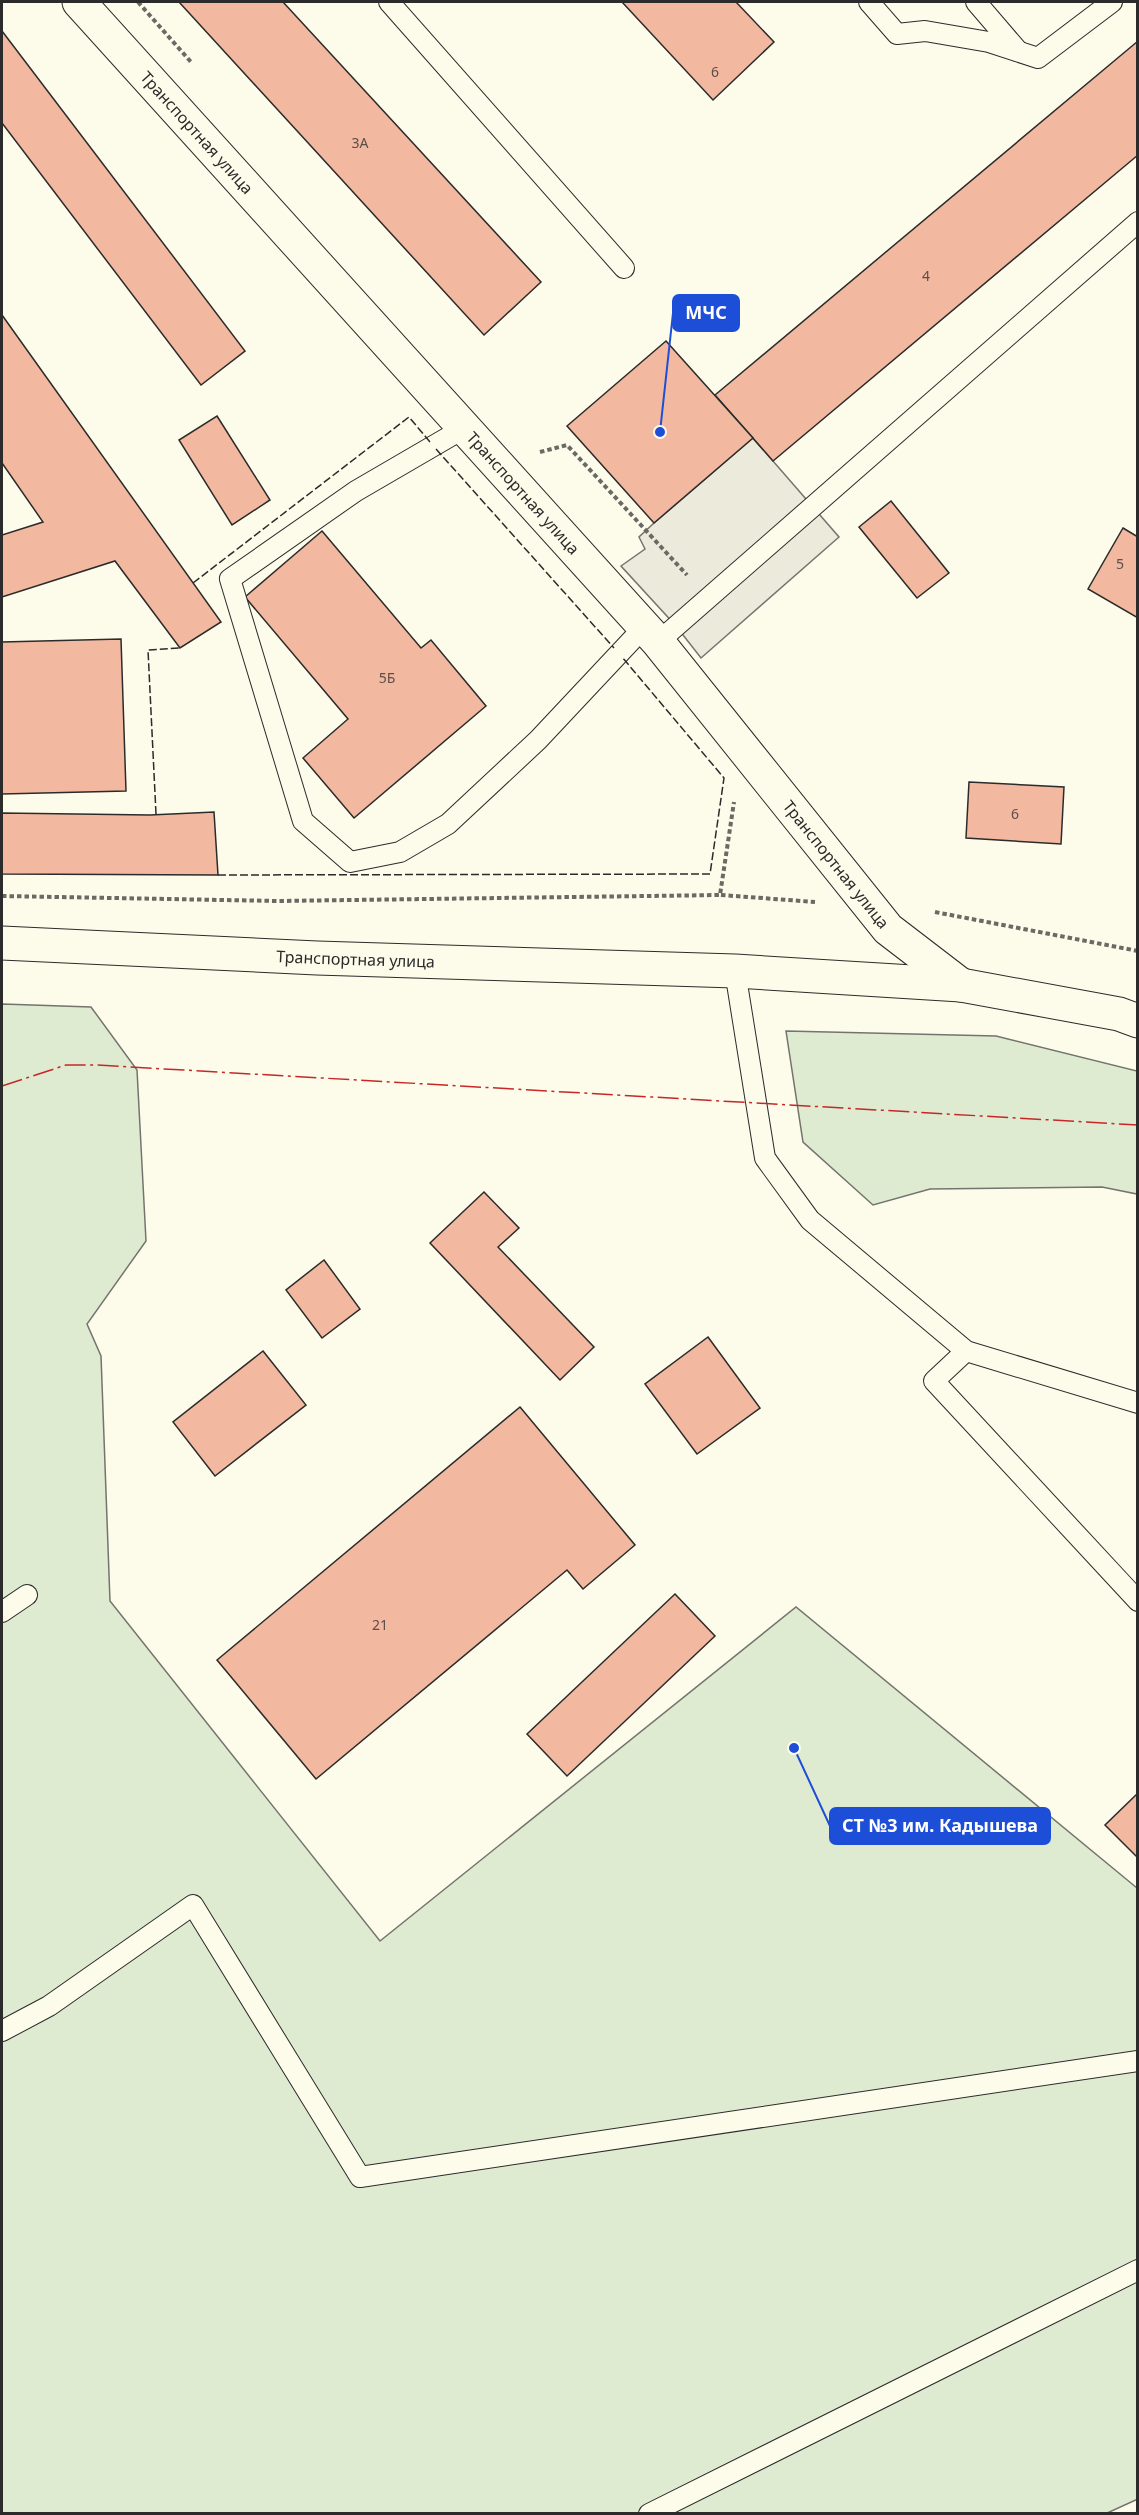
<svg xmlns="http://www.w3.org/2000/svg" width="1139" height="2515" font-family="'Noto Sans',sans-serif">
	<rect width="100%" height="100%" fill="#fdfbea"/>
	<!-- green -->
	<g fill="#deebd1" stroke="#74746e" stroke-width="1.5">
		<polygon points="2,1004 91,1007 137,1070 146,1241 87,1324 101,1356 110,1601 380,1941 796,1607 1137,1888 1138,2499 1105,2514 2,2514"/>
		<polygon points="786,1031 996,1036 1137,1071 1137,1194 1102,1187 930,1189 873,1205 803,1142"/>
	</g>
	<!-- parking -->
	<polygon fill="#eceadb" stroke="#74746e" stroke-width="1.5" points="753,438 839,537 701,658 676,626 621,566 645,549 639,537 654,523"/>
	<!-- building -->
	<g fill="#f2b8a0" stroke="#2b2b2b" stroke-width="1.5">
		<polygon points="179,2 283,2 541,282 484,335"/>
		<polygon points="622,2 736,2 774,42 713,100"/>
		<polygon points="2,31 245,351 201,385 2,123"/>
		<polygon points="1138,41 1138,155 773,461 715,395"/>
		<polygon points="2,315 221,622 180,648 115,561 2,597 2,535 43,522 2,463"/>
		<polygon points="666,341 753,438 654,523 567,426"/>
		<polygon points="217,416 270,500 232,525 179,440"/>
		<polygon points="891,501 949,573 917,598 859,527"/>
		<polygon points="1123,528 1138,537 1138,618 1088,589"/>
		<polygon points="322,531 421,648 431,640 486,706 354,818 303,758 348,719 245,597"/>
		<polygon points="121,639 126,791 2,794 2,642"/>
		<polygon points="969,782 1064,787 1061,844 966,838"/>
		<polygon points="214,812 218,875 2,874 2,813 150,815"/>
		<polygon points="484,1192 519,1228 498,1247 594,1347 560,1380 430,1243"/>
		<polygon points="324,1260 360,1309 322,1338 286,1290"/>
		<polygon points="708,1337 760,1408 697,1454 645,1384"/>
		<polygon points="263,1351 306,1405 215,1476 173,1422"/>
		<polygon points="520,1407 635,1545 583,1589 567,1570 316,1779 217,1660"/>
		<polygon points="675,1594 715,1636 567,1776 527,1734"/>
		<polygon points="1138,1793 1138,1858 1105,1825"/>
	</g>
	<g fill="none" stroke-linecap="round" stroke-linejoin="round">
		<!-- lane casing -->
		<g stroke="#2b2b2b" stroke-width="22">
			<g id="lane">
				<polyline points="389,2 624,268"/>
				<polyline points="869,2 897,34 925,31 989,42 1038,58 1112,2"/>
				<polyline points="976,2 1018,51"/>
				<polyline points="466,427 356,491 230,579 303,821 350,862 400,852 448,824 538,740 645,626"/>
				<polyline points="658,642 1138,222"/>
				<polyline points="735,971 765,1158 810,1220 966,1351 1138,1403"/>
				<polyline points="966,1351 934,1381 1138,1601"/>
				<polyline points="2,1612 27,1595"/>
				<polyline points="2,2031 49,2006 193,1905 360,2177 1138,2061"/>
				<polyline points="649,2514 1138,2270"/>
			</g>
		</g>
		<!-- secondary casing -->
		<g stroke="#2b2b2b" stroke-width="35">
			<g id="secondary">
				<path id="s1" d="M79,2l579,640 230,287 73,56"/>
				<path id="s2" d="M2,943l315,15 418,13 226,14 158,29 19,7"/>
			</g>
		</g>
		<!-- path -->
		<g stroke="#6a6964" stroke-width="4" stroke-dasharray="4.5 3" stroke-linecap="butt">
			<polyline points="138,2 191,62"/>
			<polyline points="540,452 567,445 687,575"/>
			<polyline points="721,895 815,902"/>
			<polyline points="2,896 278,901 720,895 734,802"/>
			<polyline points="935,912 1138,951"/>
		</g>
		<!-- lane -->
		<use href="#lane" stroke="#fdfbea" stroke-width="20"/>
		<!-- secondary -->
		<use href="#secondary" stroke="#fdfbea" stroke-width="33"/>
		<!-- fence -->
		<g stroke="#2b2b2b" stroke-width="1.5" stroke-dasharray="8 3" stroke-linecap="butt">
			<polyline points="436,449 614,648"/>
			<polyline points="193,583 409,417 430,442"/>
			<polyline points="156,814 148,650 180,648"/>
			<polyline points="218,875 710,874 724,778 622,657"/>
		</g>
		<!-- power -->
		<polyline stroke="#c62828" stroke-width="1.5" stroke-dasharray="21 4.5 3 4.5" stroke-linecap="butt" points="2,1086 66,1065 96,1065 1138,1125"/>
	</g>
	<g text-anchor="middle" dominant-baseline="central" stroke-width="4.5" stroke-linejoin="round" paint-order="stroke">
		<!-- number labels -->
		<g font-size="14" fill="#5d4e48">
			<text x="715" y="71">6</text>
			<text x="360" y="142">3А</text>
			<text x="926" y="275">4</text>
			<text x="1120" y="563">5</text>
			<text x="387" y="677">5Б</text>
			<text x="1015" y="813">6</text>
			<text x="380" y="1624">21</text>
		</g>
		<!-- street labels -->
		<g font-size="16" fill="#2b2b2b" stroke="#fdfbea">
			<text stroke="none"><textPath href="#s1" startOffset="176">Транспортная улица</textPath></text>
			<text stroke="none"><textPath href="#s1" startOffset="662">Транспортная улица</textPath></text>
			<text stroke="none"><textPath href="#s1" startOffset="1148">Транспортная улица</textPath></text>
			<text stroke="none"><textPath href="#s2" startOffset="354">Транспортная улица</textPath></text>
		</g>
	</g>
	<!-- callouts -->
	<path fill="none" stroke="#1d4ed8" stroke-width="2" d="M660 432L673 313M794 1748L830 1826"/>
	<g fill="#1d4ed8" stroke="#fdfbea" stroke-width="2">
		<circle cx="660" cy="432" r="6"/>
		<circle cx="794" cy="1748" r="6"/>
	</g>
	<g fill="#1d4ed8" stroke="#1d4ed8" stroke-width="2">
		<rect x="673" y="295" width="66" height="36" rx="6"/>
		<rect x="830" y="1808" width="220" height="36" rx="6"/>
	</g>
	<g font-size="18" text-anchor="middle" font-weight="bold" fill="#fff">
		<text x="706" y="319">МЧС</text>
		<text x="940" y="1832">СТ №3 им. Кадышева</text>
	</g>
	<!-- border -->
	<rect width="1139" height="2515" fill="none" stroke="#2b2b2b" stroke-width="6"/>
</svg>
